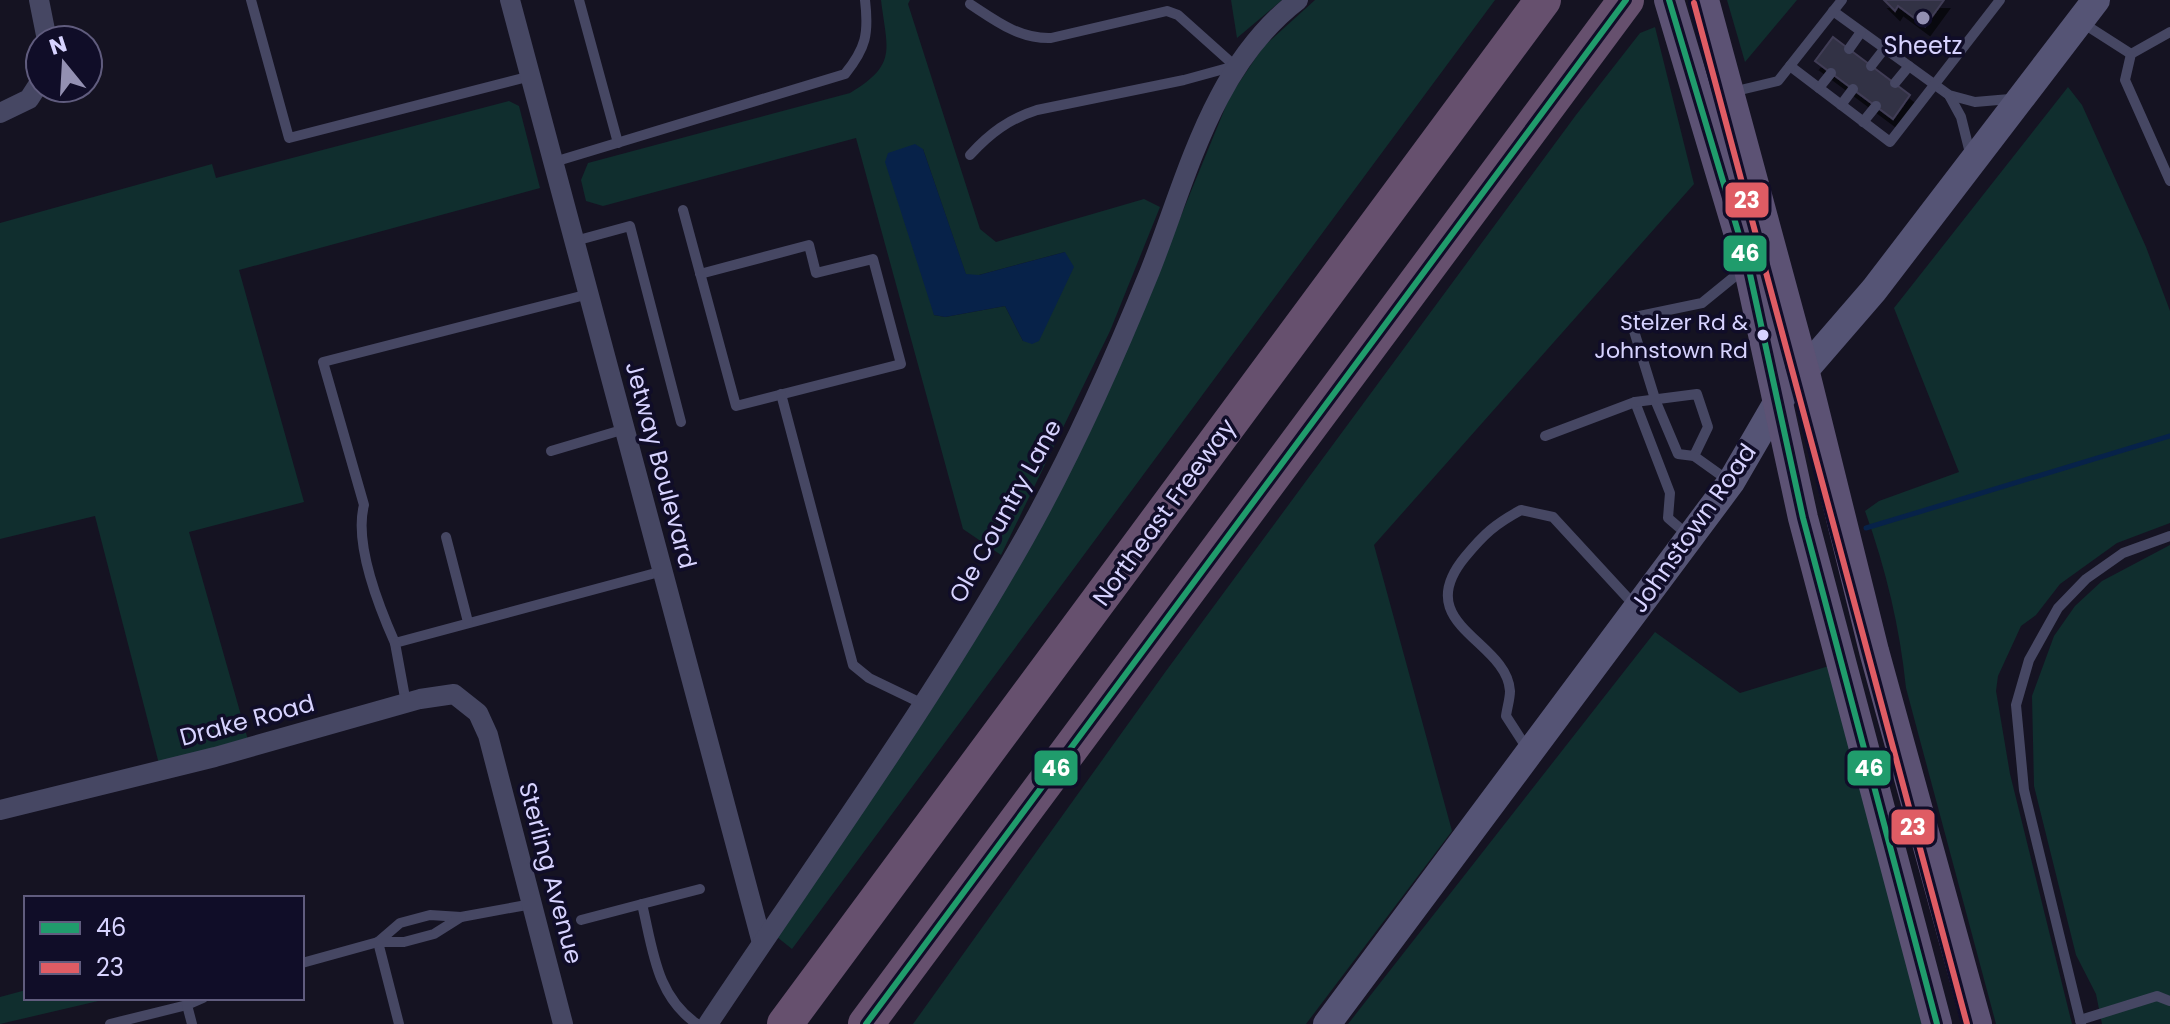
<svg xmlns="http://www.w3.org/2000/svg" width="2170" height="1024" font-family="Poppins,sans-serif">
	<defs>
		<filter id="shadow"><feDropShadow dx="5" dy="9" stdDeviation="0" flood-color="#0009"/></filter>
	</defs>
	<rect width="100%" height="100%" fill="#151322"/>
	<!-- green -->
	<g fill="#102e2e" fill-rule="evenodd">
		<path d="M881,0h29l-2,4 72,225 16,13 148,-43 16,8 -50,124 -109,224 -38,-26 -107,-391 -253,68 -17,-5 -5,-21 7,-17 262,-70c48,-29 37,-43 31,-93zM923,149l43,126h13l86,-23 -42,89 -18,-35 -60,11 -11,-2z"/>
		<polygon points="1231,0 1282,0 1237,38"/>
		<polygon points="1315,0 1495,0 792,949 777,937 922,721 1151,289 1230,96 1263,47"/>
		<polygon points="1727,0 1797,0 1745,62"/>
		<polygon points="1655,27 1694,184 1374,545 1452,831 1306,1024 913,1024 1166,671 1576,115 1640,33"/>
		<path d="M2068,87l14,18 64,142 24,64v212l-53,20 -57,41 -24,31 -15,11 -23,50 -2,15 14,83 62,250h-76l-90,-336c-6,-60 -20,-119 -41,-177l14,-10 80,-29 -65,-164z"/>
		<polygon points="509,101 519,106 540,188 239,270 304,502 189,532 248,740 159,764 95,516 0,539 0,223 212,164 216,178"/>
		<polygon points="2170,545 2170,1024 2102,1024 2096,994 2076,955 2034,786 2032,696 2054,636 2075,606 2102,581"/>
		<polygon points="1655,632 1740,693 1829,666 1929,1024 1348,1024"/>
		<polygon points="26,990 26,998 111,998 0,1024 0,997"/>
	</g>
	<!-- water -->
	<polygon fill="#072249" points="915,144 923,149 966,274 979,275 1065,252 1074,267 1039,341 1032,344 1023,341 1005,306 945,317 934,315 885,162 888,153"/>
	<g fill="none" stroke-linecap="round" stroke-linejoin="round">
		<!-- stream -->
		<polyline stroke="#072249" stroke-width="5" points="1866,528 2170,436"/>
	</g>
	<!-- building -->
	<g fill="#333144" stroke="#413d56" stroke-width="2" filter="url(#shadow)">
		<polygon points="1884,0 1944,0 1925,26 1898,6 1895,11"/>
		<polygon points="1833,37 1910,95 1893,119 1815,61"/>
	</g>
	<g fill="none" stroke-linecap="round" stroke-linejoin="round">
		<!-- service -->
		<g stroke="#464763" stroke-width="10">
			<polyline points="251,0 289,138 531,76"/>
			<polyline points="579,0 618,143"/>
			<path d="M970,4c26,17 49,35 81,34l116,-27 11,4 57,51"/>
			<polyline points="1833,11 1949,95 1975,102 2010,99"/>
			<polyline points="2081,22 2131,54"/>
			<polyline points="2170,32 2131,54 2125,80 2170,181"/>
			<polyline points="1849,49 1861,32"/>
			<polyline points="1790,66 1890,142 2000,0"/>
			<polyline points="1871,66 1885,48"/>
			<polyline points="1895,83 1909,66"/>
			<polyline points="1819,88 1831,73"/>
			<polyline points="1732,92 1778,81 1842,0"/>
			<polyline points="1949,95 1961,117 1970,153"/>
			<polyline points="1841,105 1853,89"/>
			<polyline points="1863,122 1876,106"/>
			<path d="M970,155c20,-22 39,-36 67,-45l147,-30 51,-14"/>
			<path d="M554,162l291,-88c21,-26 24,-40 20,-74"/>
			<polyline points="683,210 736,406 901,364 873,259 816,273 809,245 700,274"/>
			<polyline points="575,241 630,226 681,422"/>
			<path d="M589,294l-266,68 41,143c-10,38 15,102 31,138l268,-72"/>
			<polyline points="781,394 853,665 869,678 923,704"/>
			<polyline points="1635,402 1670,493 1668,518 1689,536"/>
			<polyline points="1545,436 1635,402 1697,394 1708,427 1694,456"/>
			<polyline points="551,451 625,429"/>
			<polyline points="1729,481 1694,456 1678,454 1656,402 1630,318 1702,303 1745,268"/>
			<polyline points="446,537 468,622"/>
			<polyline points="395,643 406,703"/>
			<path d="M1528,750l-22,-34c1,-8 4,-17 4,-25 -3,-51 -101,-66 -45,-134 19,-23 30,-33 56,-47l32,7 83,90"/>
			<polyline points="642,904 700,889"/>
			<path d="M581,920l61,-16c11,46 14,92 55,120"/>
			<polyline points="378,942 400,923 430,915 461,917 532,904"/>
			<polyline points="378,942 399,1024"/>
			<polyline points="302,963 378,942 404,942 434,934 461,917"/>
			<polyline points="2080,1020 2157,996 2170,1001"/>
			<polyline points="110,1024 187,1005"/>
			<polyline points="192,1024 187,1005 203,998"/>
			<polyline points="2081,1024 2024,790 2016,705 2029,660 2058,608 2086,579 2123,553 2170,536"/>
		</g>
		<!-- minor -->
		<g stroke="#464763" stroke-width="20">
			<polyline points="39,0 47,40"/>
			<polyline points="510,0 762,943"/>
			<polyline points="0,113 29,99 40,82"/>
			<polyline points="0,810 215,757 420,699 454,694 478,713 488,735 563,1024"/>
			<path d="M708,1024c107,-161 221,-317 316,-485 48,-85 89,-177 126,-268 38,-96 62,-205 148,-271"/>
		</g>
		<!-- secondary -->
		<polyline stroke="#555475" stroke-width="28" points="1327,1024 1731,482 1778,401 1874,290 2096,0"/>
		<!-- primary -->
		<g stroke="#5c5274" stroke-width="30">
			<polyline points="1669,0 1748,265 1803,518 1937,1024"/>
			<polyline points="1704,0 1805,373 1874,651 1977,1024"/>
		</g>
		<!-- motorway -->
		<g stroke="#66506e" stroke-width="36">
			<polyline points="785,1024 1543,0"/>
			<polyline points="866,1024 1626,0"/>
		</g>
		<!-- bus-1 casing -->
		<g stroke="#100d28" stroke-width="12">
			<g id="bus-1">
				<polyline points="1669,0 1748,265 1803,518 1937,1024"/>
				<polyline points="866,1024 1626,0"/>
			</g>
		</g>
		<!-- bus-2 casing -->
		<g stroke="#100d28" stroke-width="12">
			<path id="bus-2" d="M1694,3c92,340 179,681 273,1021"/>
		</g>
		<!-- bus-1 -->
		<use href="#bus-1" stroke="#209c6c" stroke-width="6"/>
		<!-- bus-2 -->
		<use href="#bus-2" stroke="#df5c64" stroke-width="6"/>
	</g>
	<!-- markers -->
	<circle fill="#9390b2" stroke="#100d28" stroke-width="3" cx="1923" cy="18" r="8"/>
	<circle fill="#d7d3ff" stroke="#100d28" stroke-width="3" cx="1763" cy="335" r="7"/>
	<g text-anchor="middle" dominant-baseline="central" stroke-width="7" stroke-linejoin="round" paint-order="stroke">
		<!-- bus labels -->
		<g font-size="22" fill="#d7d3ff" stroke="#100d28" text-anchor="end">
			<text x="1748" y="322">Stelzer Rd &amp;<tspan x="1748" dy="28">Johnstown Rd</tspan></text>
		</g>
		<!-- poi labels -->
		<g font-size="24" fill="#d7d3ff" stroke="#100d28">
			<text x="1923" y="45">Sheetz</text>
		</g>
		<!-- street labels -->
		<g font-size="24" fill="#d7d3ff" stroke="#100d28">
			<text transform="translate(661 465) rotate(75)">Jetway Boulevard</text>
			<text transform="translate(1005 511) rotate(-61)">Ole Country Lane</text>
			<text transform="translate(1164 512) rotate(-54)">Northeast Freeway</text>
			<text transform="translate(1693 528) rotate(-55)">Johnstown Road</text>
			<text transform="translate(247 720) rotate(-15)">Drake Road</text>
			<text transform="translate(551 873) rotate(75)">Sterling Avenue</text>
		</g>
	</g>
	<g stroke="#100d28" stroke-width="3">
		<rect x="1724" y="181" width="46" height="38" rx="8" fill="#df5c64"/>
		<rect x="1722" y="234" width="46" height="39" rx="8" fill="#209c6c"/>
		<rect x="1033" y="749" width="46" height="38" rx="8" fill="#209c6c"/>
		<rect x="1846" y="749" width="46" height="38" rx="8" fill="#209c6c"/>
		<rect x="1890" y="808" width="46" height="38" rx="8" fill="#df5c64"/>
	</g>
	<g font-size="22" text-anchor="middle" font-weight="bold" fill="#fff">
		<text x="1747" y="208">23</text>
		<text x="1745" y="261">46</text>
		<text x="1056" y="776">46</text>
		<text x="1869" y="776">46</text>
		<text x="1913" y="835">23</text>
	</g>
	<!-- legend -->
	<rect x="24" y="896" width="280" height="104" fill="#100d28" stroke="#605c7e" stroke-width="2"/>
	<rect x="40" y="922" width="40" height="12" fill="#209c6c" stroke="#605c7e" stroke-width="2"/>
	<text x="96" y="936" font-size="24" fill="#d7d3ff">46</text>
	<rect x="40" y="962" width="40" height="12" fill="#df5c64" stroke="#605c7e" stroke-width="2"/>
	<text x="96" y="976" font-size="24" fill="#d7d3ff">23</text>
	<!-- north arrow -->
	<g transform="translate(64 64) rotate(342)"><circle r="38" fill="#100d28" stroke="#605c7e" stroke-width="2"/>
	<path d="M0-6L14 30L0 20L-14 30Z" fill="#9390b2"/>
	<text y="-12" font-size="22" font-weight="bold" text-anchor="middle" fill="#d7d3ff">N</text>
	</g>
</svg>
